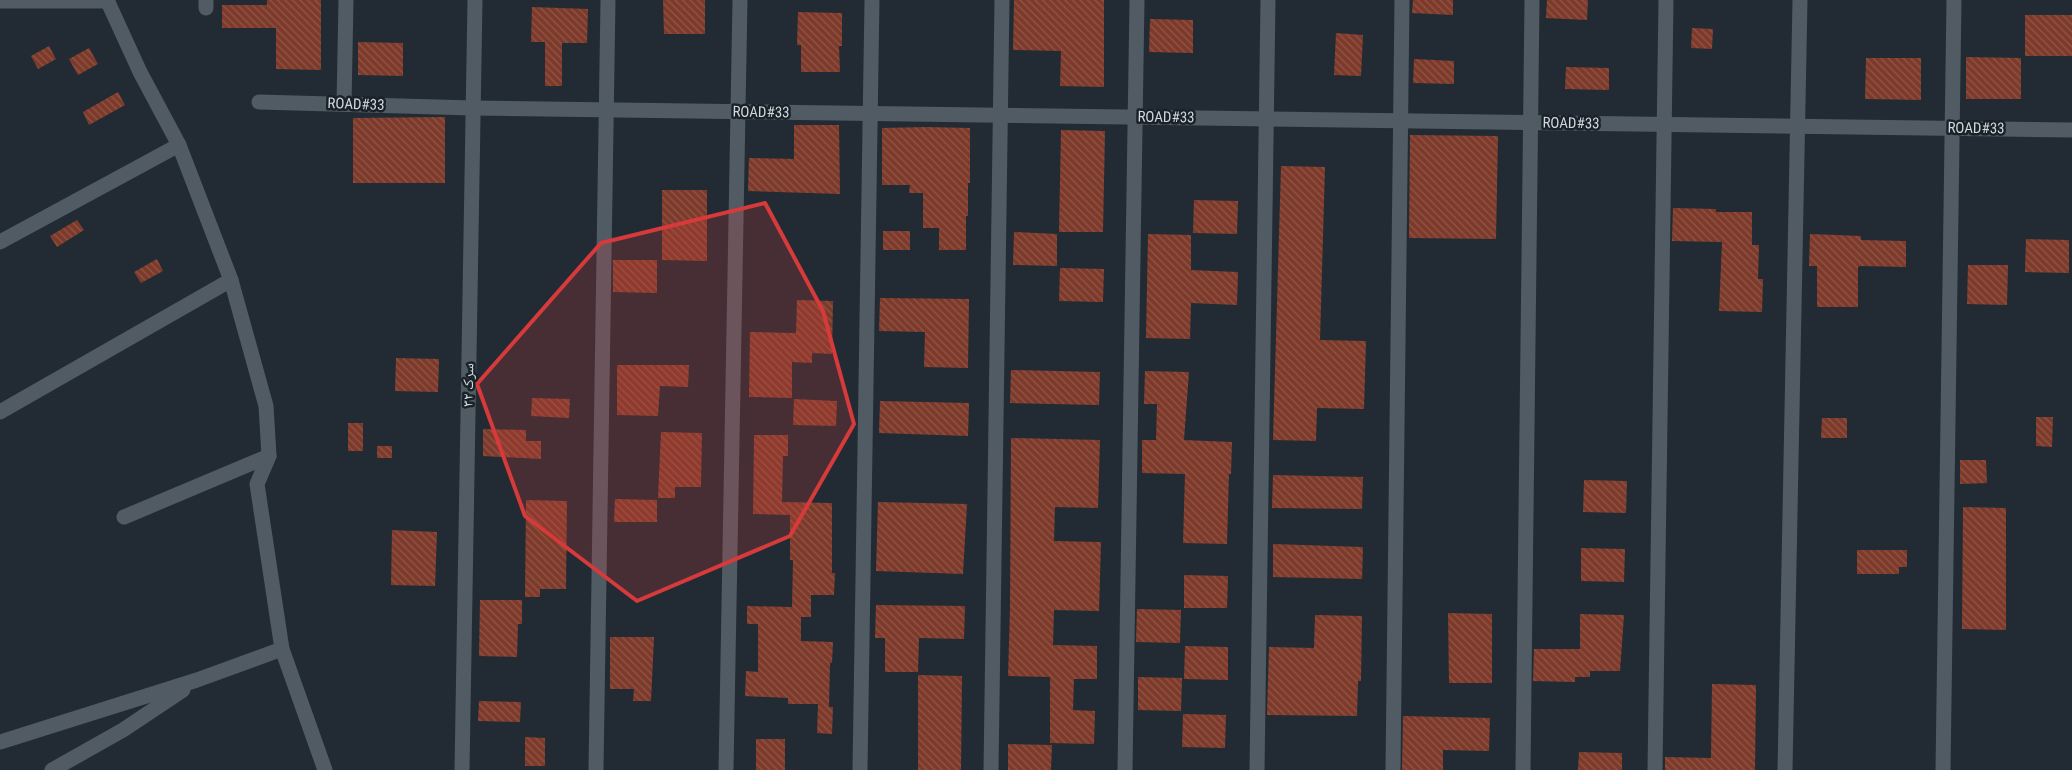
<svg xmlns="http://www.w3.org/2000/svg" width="2072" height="770" font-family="'Roboto Condensed','Noto Naskh Arabic',sans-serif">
	<defs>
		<pattern id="building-back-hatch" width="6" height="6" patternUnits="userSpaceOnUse" patternTransform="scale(1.25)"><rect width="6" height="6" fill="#7d3a2a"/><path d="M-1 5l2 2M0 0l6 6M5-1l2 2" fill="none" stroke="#8f5648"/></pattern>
	</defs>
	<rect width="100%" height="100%" fill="#222b33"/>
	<!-- building -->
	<g fill="url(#building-back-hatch)">
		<polygon points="267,0 321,0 321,70 276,69 276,28 222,28 222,5 267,5"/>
		<polygon points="663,0 705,0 705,34 664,34"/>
		<polygon points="1014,0 1104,0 1104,87 1060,86 1061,51 1013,50"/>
		<polygon points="1413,0 1453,0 1453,15 1412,13"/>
		<polygon points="1547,0 1588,0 1587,20 1546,18"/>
		<polygon points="532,7 588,9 587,43 562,43 562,86 545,86 545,42 531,42"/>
		<polygon points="798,12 842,13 842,46 839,46 840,72 801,72 801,45 797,45"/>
		<rect x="2025" y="15" width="47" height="41"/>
		<polygon points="1150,19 1193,20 1193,53 1149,52"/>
		<polygon points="1692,28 1713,29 1712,49 1691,48"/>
		<polygon points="1336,33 1363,35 1361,76 1334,75"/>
		<polygon points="358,42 403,43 403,76 358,75"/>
		<polygon points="49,46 56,59 38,69 31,56"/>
		<polygon points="89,48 98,64 78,75 69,59"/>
		<polygon points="1966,57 2021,58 2021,99 1966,99"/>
		<polygon points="1866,58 1921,58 1921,100 1865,99"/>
		<polygon points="1414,59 1454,61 1454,84 1413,83"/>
		<polygon points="1566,67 1609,68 1609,90 1565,89"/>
		<polygon points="118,92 125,105 89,125 83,112"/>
		<polygon points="445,117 445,183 353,183 353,118"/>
		<polygon points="794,125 839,125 840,194 748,191 749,158 794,159"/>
		<polygon points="926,127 970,128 970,183 968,183 968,216 966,216 966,250 939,250 939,228 923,228 923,193 909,193 910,185 882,185 882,128"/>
		<polygon points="1061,130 1105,131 1103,232 1059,232"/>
		<polygon points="1410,135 1498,136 1496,239 1409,238"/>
		<polygon points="1281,166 1325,167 1320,340 1366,341 1364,409 1317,408 1316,441 1273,440"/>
		<polygon points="662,190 707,190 707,261 662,260"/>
		<polygon points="1194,200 1238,201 1237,234 1193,233"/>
		<polygon points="1673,208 1716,209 1716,212 1752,212 1752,245 1759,245 1758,279 1763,279 1762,312 1719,311 1722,242 1672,241"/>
		<polygon points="77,220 84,230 57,247 50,236"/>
		<rect x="883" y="231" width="27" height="19"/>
		<polygon points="1014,232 1057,234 1057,266 1013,265"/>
		<polygon points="1148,234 1191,235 1191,270 1238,272 1237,305 1191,303 1190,339 1146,338"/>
		<polygon points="1810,234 1861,236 1861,240 1906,241 1906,267 1860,266 1858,267 1858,307 1817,307 1817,266 1809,266"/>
		<polygon points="2026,239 2069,240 2069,273 2025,272"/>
		<polygon points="157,259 163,271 141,283 134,272"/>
		<polygon points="613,260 657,260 657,293 613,292"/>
		<polygon points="1968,265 2008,265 2007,305 1967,304"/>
		<polygon points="1060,268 1104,269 1103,302 1059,301"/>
		<polygon points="880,298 969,299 968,368 924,367 925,332 879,331"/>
		<polygon points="797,300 833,301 832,354 812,353 812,363 792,362 792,398 749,397 750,332 796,333"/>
		<polygon points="396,358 439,359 438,392 395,391"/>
		<polygon points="617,365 689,365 688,387 660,386 658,416 617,415"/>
		<polygon points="1011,370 1100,372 1099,405 1010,403"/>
		<polygon points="1145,371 1189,372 1184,440 1232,442 1231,474 1229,474 1227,544 1183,543 1185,474 1142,473 1142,440 1156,440 1157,404 1144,404"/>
		<polygon points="532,398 570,399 569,418 531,416"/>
		<polygon points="794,399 837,401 836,426 793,425"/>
		<polygon points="880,401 969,403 968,436 879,433"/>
		<polygon points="2036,417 2053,417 2052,447 2036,446"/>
		<polygon points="1822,418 1847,418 1847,438 1821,438"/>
		<rect x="348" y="423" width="15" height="28"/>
		<polygon points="483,429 526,430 526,441 541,441 541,459 483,456"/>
		<polygon points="661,432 702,433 701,487 675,487 675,498 658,498"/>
		<polygon points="754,435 788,435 788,456 783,456 782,502 832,503 832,573 835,573 834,595 811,595 811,617 801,617 801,641 833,642 832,663 830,663 829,707 833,707 832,734 817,733 818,704 788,704 788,698 745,696 746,671 758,672 758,624 747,624 747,606 792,607 793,560 790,560 790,515 753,514"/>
		<polygon points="1011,438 1100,440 1098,508 1055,507 1054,541 1101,542 1099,611 1054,610 1053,645 1097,646 1097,679 1074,679 1073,710 1095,711 1094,744 1050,743 1050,677 1008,676 1010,608"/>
		<rect x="377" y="446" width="15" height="12"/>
		<polygon points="1960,460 1986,460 1987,483 1960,484"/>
		<polygon points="1273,475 1363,477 1362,509 1272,508"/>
		<polygon points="1584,480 1627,481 1626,513 1583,512"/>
		<polygon points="615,499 657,500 657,522 614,522"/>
		<polygon points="526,500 567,501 566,589 540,589 540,597 525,597"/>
		<polygon points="878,502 967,504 963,574 876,571"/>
		<polygon points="1963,507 2006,508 2006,630 1962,629"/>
		<polygon points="392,530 437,532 435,586 391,585"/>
		<polygon points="1273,544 1363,547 1362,579 1273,577"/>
		<polygon points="1581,548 1625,549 1624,582 1581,581"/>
		<polygon points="1857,550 1907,550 1907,567 1899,567 1899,574 1857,574"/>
		<polygon points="1184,575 1228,576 1227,608 1184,608"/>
		<polygon points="480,600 522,600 522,624 518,624 517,657 479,656"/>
		<polygon points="876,605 965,606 964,639 919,638 918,672 885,672 885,638 875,638"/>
		<polygon points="1137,609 1181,610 1180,643 1136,642"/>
		<polygon points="1448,613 1492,614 1492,683 1449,683"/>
		<polygon points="1580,614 1624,615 1620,671 1590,671 1590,677 1575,677 1575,682 1533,681 1534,649 1580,649"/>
		<polygon points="1315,615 1362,616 1361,681 1358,681 1357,716 1267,715 1269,647 1314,648"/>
		<polygon points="610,637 654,637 651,701 633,701 634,689 610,689"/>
		<polygon points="1185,646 1228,647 1228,680 1184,679"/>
		<polygon points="918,675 962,676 961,770 918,770"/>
		<polygon points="1138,677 1182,678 1181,711 1138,710"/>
		<polygon points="1712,684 1756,685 1755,770 1665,770 1665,757 1711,758"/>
		<polygon points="479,701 521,702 520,722 478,721"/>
		<polygon points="1183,714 1226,715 1225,748 1182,747"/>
		<polygon points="1403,716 1490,718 1489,751 1443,750 1443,770 1402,770"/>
		<polygon points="525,737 545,738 545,766 525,766"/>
		<rect x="756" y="739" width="29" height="31"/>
		<polygon points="1008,744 1052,745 1051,770 1008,770"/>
		<polygon points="1579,752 1622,753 1622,770 1578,770"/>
	</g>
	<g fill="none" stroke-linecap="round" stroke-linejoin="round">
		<!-- minor -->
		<g stroke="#515b63" stroke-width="15">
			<polyline points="107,0 140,72 179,145 231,280 266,406 269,456 257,484 282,649 325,770"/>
			<polyline points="0,1 108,1"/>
			<polyline points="206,8 206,0"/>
			<polyline points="259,102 473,108 2072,130"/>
			<polyline points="344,104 346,0"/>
			<polyline points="0,242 179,145"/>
			<polyline points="0,412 231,280"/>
			<polyline points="124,517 269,456"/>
			<polyline points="0,742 197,680 282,649"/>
			<polyline points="52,770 123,730 183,690"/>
			<polyline points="462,770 475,0"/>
			<polyline points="596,770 608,0"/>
			<polyline points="726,770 740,0"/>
			<polyline points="860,770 872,0"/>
			<polyline points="991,770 1002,0"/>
			<polyline points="1125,770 1137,0"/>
			<polyline points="1257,770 1268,0"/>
			<polyline points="1393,770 1402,0"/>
			<polyline points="1523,770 1532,0"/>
			<polyline points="1655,770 1666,0"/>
			<polyline points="1785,770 1800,0"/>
			<polyline points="1943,770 1954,0"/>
		</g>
	</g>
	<!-- marked area -->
	<path fill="#d63a3a" fill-opacity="0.2" stroke="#d63a3a" stroke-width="4" stroke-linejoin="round" d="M765,203l58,108 31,113 -64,112 -153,65 -112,-85 -48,-132 124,-141z"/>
	<g text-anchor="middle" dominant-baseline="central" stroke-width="5" stroke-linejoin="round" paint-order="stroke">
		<!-- street labels -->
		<g font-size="15" fill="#d2d8dd" stroke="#192229">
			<text transform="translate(356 104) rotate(2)">ROAD#33</text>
			<text transform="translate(761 112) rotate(1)">ROAD#33</text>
			<text transform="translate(1166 117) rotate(1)">ROAD#33</text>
			<text transform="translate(1571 123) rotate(1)">ROAD#33</text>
			<text transform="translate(1976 128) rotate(1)">ROAD#33</text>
			<text transform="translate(468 385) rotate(-89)">سرک ۳۲</text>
		</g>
	</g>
</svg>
